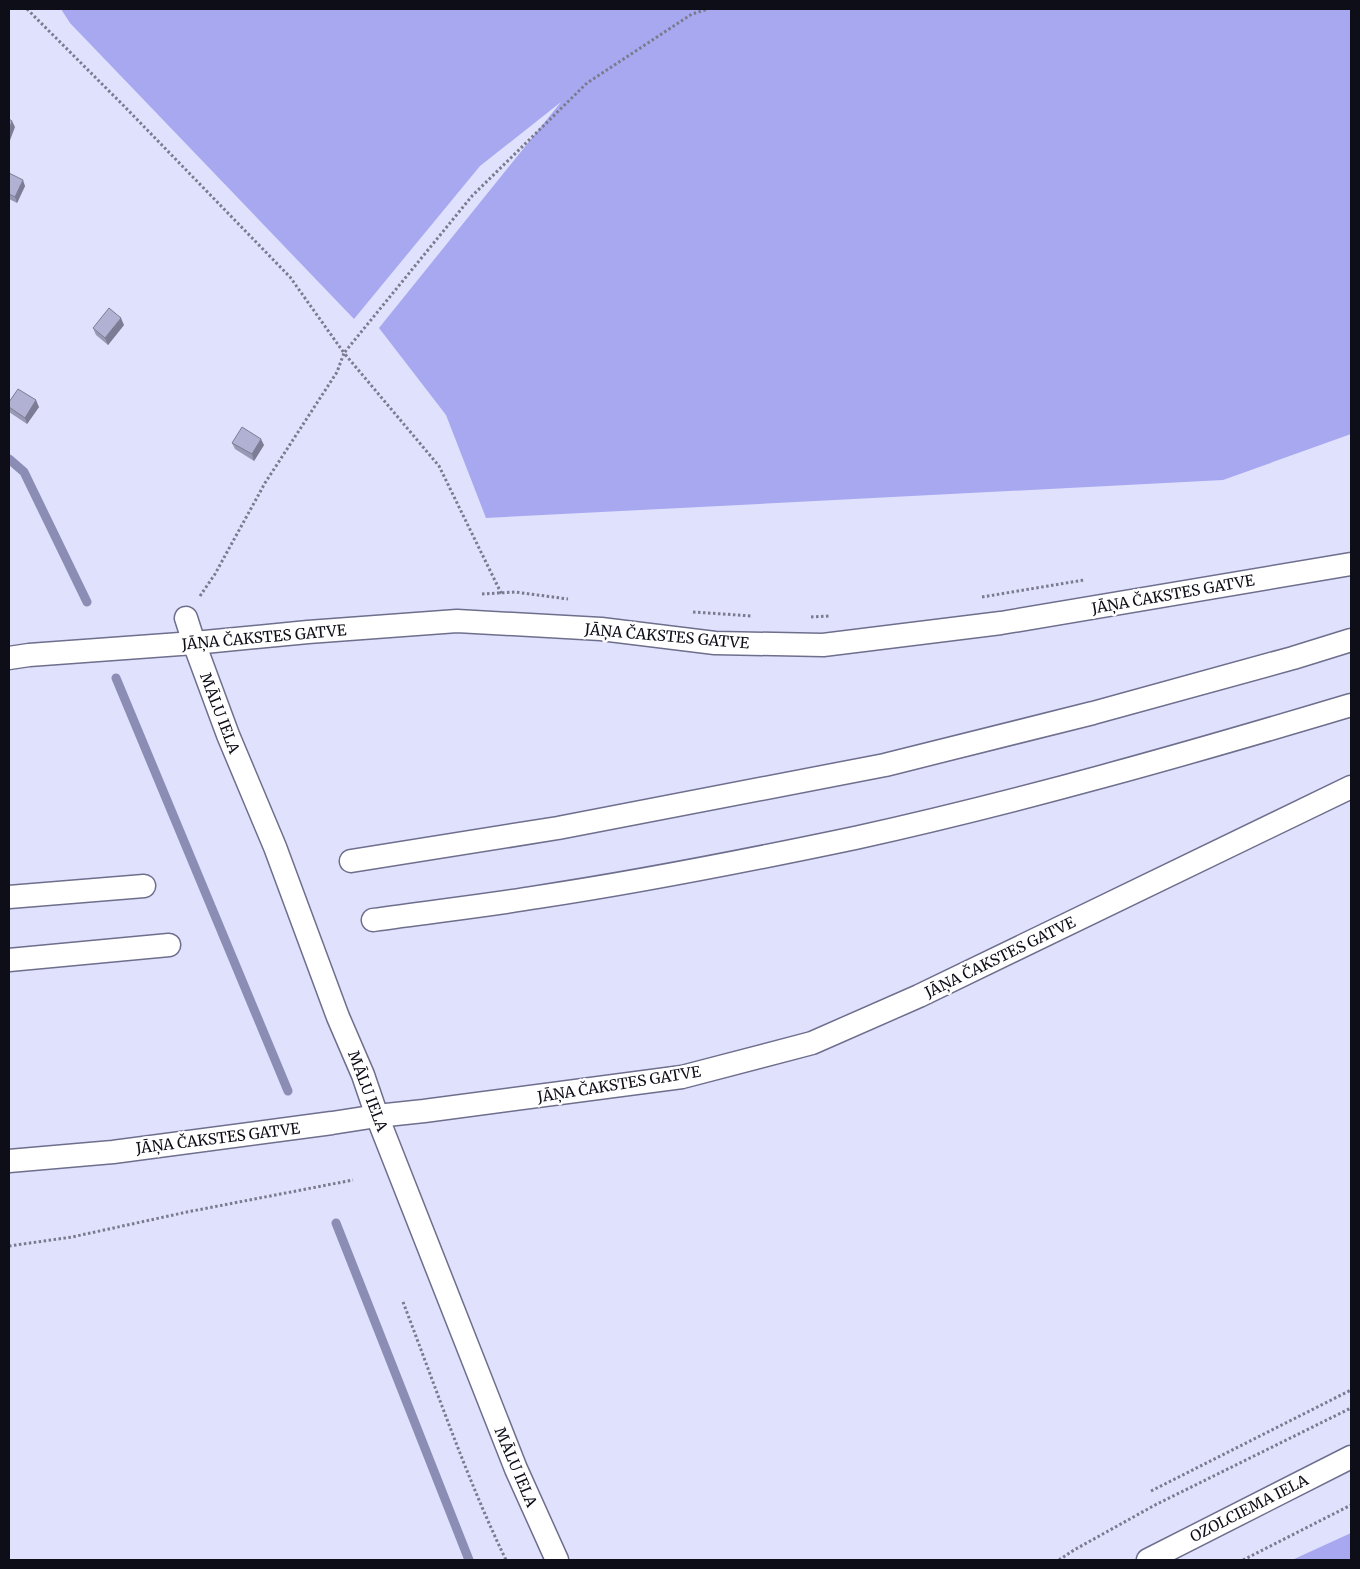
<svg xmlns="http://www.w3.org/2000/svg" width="1360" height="1569" font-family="Merriweather,serif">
	<rect width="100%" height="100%" fill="#e0e1fd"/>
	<!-- green -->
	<g fill="#a8a8f0">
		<polygon points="61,9 1351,9 1351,434 1223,480 486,518 446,415 379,328 561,102 480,166 354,319 70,23"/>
		<polygon points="1351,1533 1351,1560 1292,1560"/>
	</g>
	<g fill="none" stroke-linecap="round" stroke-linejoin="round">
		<!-- stream -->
		<g stroke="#8c8db4" stroke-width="9">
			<polyline points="9,459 24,472 87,602"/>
			<polyline points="116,678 288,1091"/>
			<polyline points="336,1223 469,1560"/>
		</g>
		<!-- minor casing -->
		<g stroke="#6e6e8d" stroke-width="25">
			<g id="minor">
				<polyline points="186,618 194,643 228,735 275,847 338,1017 363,1075 377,1116 516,1469 557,1560"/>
				<polyline points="9,658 29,655 194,643 308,632 457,621 601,629 715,643 823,645 1001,623 1351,564"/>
				<polyline points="351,861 558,828 885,765 1093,713 1293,658 1351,640"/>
				<polyline points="9,897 144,886"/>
				<path d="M373,920c55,-8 110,-14 165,-23 106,-16 212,-37 317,-59 167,-37 332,-84 496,-133"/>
				<polyline points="9,960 169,945"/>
				<polyline points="9,1161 113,1152 332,1123 377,1116 424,1111 682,1077 812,1043 919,996 1351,787"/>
				<polyline points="1148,1560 1351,1457"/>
			</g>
		</g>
		<!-- path -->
		<g stroke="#7a7b8e" stroke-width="3" stroke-dasharray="2.5 2.5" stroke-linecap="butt">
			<polyline points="27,9 123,105 290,277 344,353 472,196 587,83 692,14 708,9"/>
			<polyline points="482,594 515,592 568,599"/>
			<polyline points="200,596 215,574 265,483 337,372 344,353 439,466 502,595"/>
			<polyline points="982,597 1084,580"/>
			<polyline points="693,612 752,616"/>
			<polyline points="811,617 829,616"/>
			<polyline points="9,1246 72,1237 187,1212 353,1180"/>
			<path d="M403,1302c33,86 63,175 103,258"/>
			<polyline points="1151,1491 1351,1390"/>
			<polyline points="1059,1560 1074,1550 1155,1505 1351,1408"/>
			<polyline points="1243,1560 1351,1505"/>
		</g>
		<!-- minor -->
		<use href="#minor" stroke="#fff" stroke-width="22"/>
	</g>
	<!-- wall -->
	<g fill="#9899b5">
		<polygon points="9,173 25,186 17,203 9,199"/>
		<polygon points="124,325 108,345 96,335 93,328"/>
		<polygon points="9,402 39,407 27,424 9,412"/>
		<polygon points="232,443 264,445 254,461 235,449"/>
	</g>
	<!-- shaded-wall -->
	<g fill="#7c7d94">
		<polygon points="12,121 15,127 9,143 9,130"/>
		<polygon points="23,180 25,186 17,203 15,197"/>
		<polygon points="121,318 124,325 108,345 105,338"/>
		<polygon points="36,400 39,407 27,424 25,418"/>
		<polygon points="261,439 264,445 254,461 252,454"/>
	</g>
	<!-- building -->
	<g fill="#b1b2d3" stroke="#7c7d94">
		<polygon points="9,119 12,121 9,130"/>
		<polygon points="9,173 23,180 15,197 9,194"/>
		<polygon points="109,308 121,318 105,338 93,328"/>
		<polygon points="18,389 36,400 25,418 9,407 9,402"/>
		<polygon points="242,427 261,439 252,454 232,443"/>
	</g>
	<g text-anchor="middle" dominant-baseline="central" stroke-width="5" stroke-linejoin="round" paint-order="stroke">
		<!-- street labels -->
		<g font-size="15" fill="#0e0e19" stroke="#fff">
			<text transform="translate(1173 594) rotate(-10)">JĀŅA ČAKSTES GATVE</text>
			<text transform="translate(667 636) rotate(5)">JĀŅA ČAKSTES GATVE</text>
			<text transform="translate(264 637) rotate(-5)">JĀŅA ČAKSTES GATVE</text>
			<text transform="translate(220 713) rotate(69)">MĀLU IELA</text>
			<text transform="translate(1000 957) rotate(-26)">JĀŅA ČAKSTES GATVE</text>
			<text transform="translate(619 1084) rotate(-9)">JĀŅA ČAKSTES GATVE</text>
			<text transform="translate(368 1091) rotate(69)">MĀLU IELA</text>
			<text transform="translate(218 1138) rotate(-7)">JĀŅA ČAKSTES GATVE</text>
			<text transform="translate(516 1467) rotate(67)">MĀLU IELA</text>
			<text transform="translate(1249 1508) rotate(-27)">OZOLCIEMA IELA</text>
		</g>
	</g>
	<!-- border -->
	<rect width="1360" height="1569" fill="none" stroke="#0e0e19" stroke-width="20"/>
</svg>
